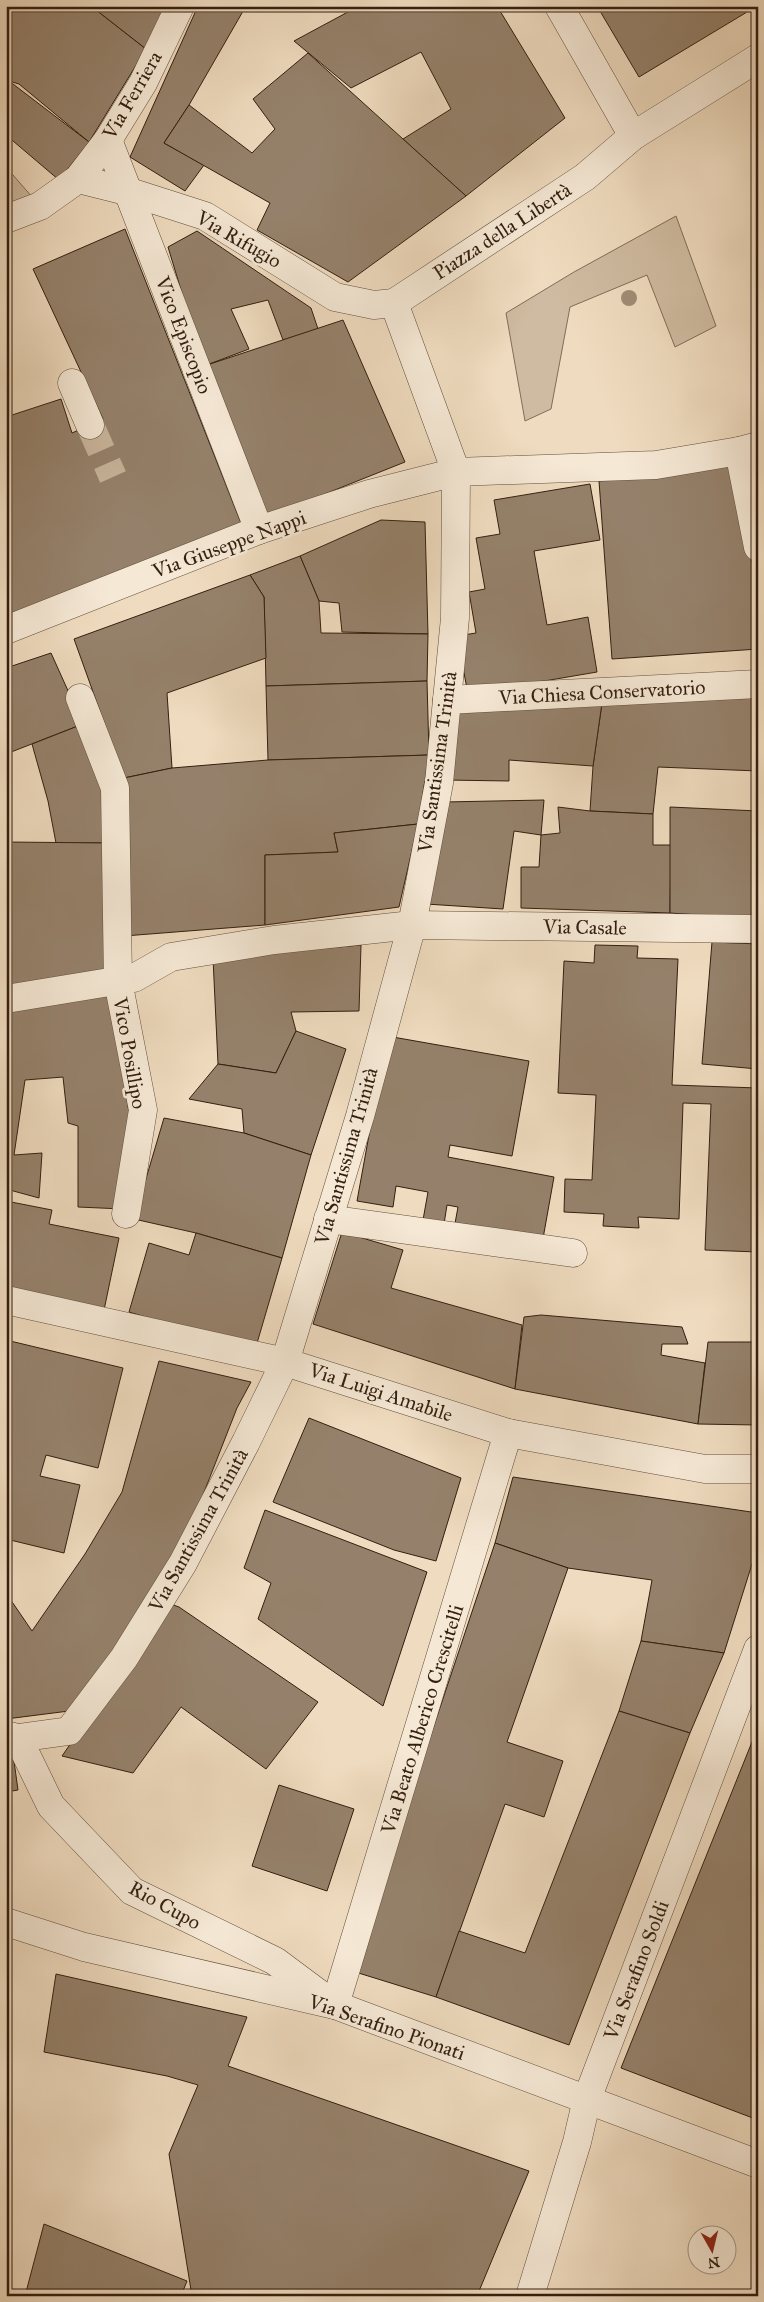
<svg xmlns="http://www.w3.org/2000/svg" width="764" height="2302" font-family="'IM FELL Great Primer',serif">
	<rect width="100%" height="100%" fill="#efdbbf"/>
	<filter id="stains"><feTurbulence type="fractalNoise" baseFrequency=".004" numOctaves="4"/><feColorMatrix values="0 0 0 0 .2 0 0 0 0 .09 0 0 0 0 .02 0 0 0 .5 -.17"/></filter>
	<radialGradient id="worn" r=".72"><stop offset=".6" stop-color="#630" stop-opacity="0"/><stop offset="1" stop-color="#630" stop-opacity=".3"/></radialGradient>
	<!-- green -->
	<g fill="#cfbba1" stroke="#816d58">
		<polygon points="6,167 40,206 6,219"/>
		<polygon points="676,216 716,326 675,347 647,275 570,307 551,409 525,421 506,313 574,272"/>
	</g>
	<!-- building -->
	<g fill="#95816b" stroke="#331f10">
		<polygon points="6,6 91,6 146,49 89,142 19,84 9,81 6,85"/>
		<polygon points="91,6 171,6 146,49"/>
		<polygon points="198,6 246,6 189,105 164,143 204,165 185,191 130,157"/>
		<polygon points="359,6 497,6 565,118 466,196 403,139 451,109 421,52 351,88 294,41"/>
		<polygon points="597,6 757,6 639,77"/>
		<polygon points="308,53 466,196 348,282 257,230 270,203 164,143 189,105 252,153 275,129 253,99"/>
		<polygon points="9,81 89,142 59,180 6,135 6,85"/>
		<polygon points="125,229 241,523 6,618 6,417 61,399 72,433 103,419 33,269"/>
		<polygon points="197,231 311,308 318,329 283,340 268,300 231,309 249,349 204,366 168,247"/>
		<polygon points="343,320 405,462 267,517 204,366"/>
		<polygon points="733,464 758,591 758,649 612,659 599,481"/>
		<polygon points="590,484 600,540 534,551 547,625 588,617 597,672 468,694 457,636 476,633 469,592 485,589 476,538 500,534 494,500"/>
		<polygon points="381,520 425,522 428,634 342,632 339,603 319,601 300,556"/>
		<polygon points="300,556 319,601 321,633 428,634 427,681 266,686 264,597 250,575"/>
		<polygon points="250,575 264,597 266,658 167,693 172,768 124,778 74,639"/>
		<polygon points="51,653 83,724 6,754 6,668"/>
		<polygon points="427,681 429,755 268,760 266,686"/>
		<polygon points="758,695 758,771 658,767 653,814 590,811 593,766 602,703"/>
		<polygon points="602,703 593,766 509,760 509,781 446,780 454,711"/>
		<polygon points="83,724 108,789 110,843 56,843 48,801 32,744"/>
		<polygon points="429,755 418,824 334,833 338,852 265,855 265,925 124,936 124,778 172,768 268,760"/>
		<polygon points="6,766 11,798 6,801"/>
		<polygon points="544,800 541,835 514,831 503,909 426,904 444,802"/>
		<polygon points="558,807 590,811 653,814 653,845 671,845 670,913 521,908 521,867 539,867 541,835 560,833"/>
		<polygon points="670,807 758,811 758,919 670,913"/>
		<polygon points="418,824 399,907 265,925 265,855 338,852 334,833"/>
		<polygon points="6,842 110,843 112,973 6,985"/>
		<polygon points="712,942 758,944 758,1069 702,1064"/>
		<polygon points="361,945 359,1011 291,1012 296,1031 276,1073 218,1064 213,958"/>
		<polygon points="595,945 638,946 637,958 678,959 672,1085 758,1088 758,1252 705,1250 711,1104 683,1103 679,1219 638,1217 639,1228 603,1226 604,1214 564,1212 565,1179 592,1180 596,1095 558,1093 564,961 594,963"/>
		<polygon points="111,992 131,1126 123,1209 78,1207 78,1126 68,1123 63,1077 25,1080 14,1155 42,1153 39,1198 6,1189 6,1012"/>
		<polygon points="296,1031 346,1049 311,1155 244,1133 242,1109 189,1099 218,1064 276,1073"/>
		<polygon points="387,1036 529,1061 512,1156 450,1145 448,1157 554,1177 542,1244 454,1229 458,1207 447,1205 444,1224 423,1220 428,1192 396,1186 393,1207 357,1201"/>
		<polygon points="164,1118 244,1133 311,1155 282,1258 196,1233 134,1219"/>
		<polygon points="6,1201 52,1210 49,1224 119,1238 103,1315 6,1296"/>
		<polygon points="342,1232 403,1250 391,1288 522,1325 515,1389 313,1324"/>
		<polygon points="196,1233 282,1258 255,1350 129,1312 149,1243 189,1255"/>
		<polygon points="541,1315 682,1327 688,1344 662,1344 661,1355 705,1363 698,1424 515,1389 524,1317"/>
		<polygon points="6,1340 123,1368 98,1468 46,1455 40,1476 80,1485 64,1553 6,1539"/>
		<polygon points="708,1342 758,1342 758,1425 698,1424"/>
		<polygon points="159,1361 251,1382 237,1408 188,1533 111,1661 69,1711 6,1719 6,1593 32,1631 85,1554 122,1492"/>
		<polygon points="309,1418 461,1478 436,1561 394,1550 273,1502"/>
		<polygon points="513,1477 758,1513 758,1545 724,1653 641,1641 652,1580 568,1568 495,1543"/>
		<polygon points="265,1510 427,1572 383,1706 258,1619 271,1583 244,1568"/>
		<polygon points="495,1543 568,1568 507,1742 563,1761 544,1817 505,1804 436,1997 352,1971"/>
		<polygon points="168,1603 179,1607 318,1702 266,1769 181,1707 133,1773 62,1756"/>
		<polygon points="641,1641 724,1653 690,1733 619,1711"/>
		<polygon points="619,1711 690,1733 569,2045 436,1997 459,1931 525,1953"/>
		<polygon points="758,1727 758,2120 621,2068"/>
		<polygon points="6,1752 13,1754 18,1790 6,1792"/>
		<polygon points="279,1785 354,1809 327,1891 252,1866"/>
		<polygon points="56,1974 247,2017 228,2066 529,2171 477,2296 192,2296 169,2154 198,2085 167,2076 44,2052"/>
		<polygon points="44,2224 187,2281 181,2296 25,2296"/>
	</g>
	<g fill="none" stroke-linecap="round" stroke-linejoin="round">
		<!-- minor-tunnel -->
		<polyline stroke="#c9b59c" stroke-width="28" stroke-dasharray="28 14" stroke-linecap="butt" points="90,425 113,477"/>
		<!-- minor casing -->
		<g stroke="#624e3c" stroke-width="29">
			<g id="minor">
				<polyline points="559,6 633,136"/>
				<polyline points="108,140 259,530"/>
				<polyline points="78,179 130,192 205,216 335,297 374,305 394,303"/>
				<polyline points="6,219 40,206 78,179 108,140 143,83 180,6"/>
				<polyline points="72,383 90,425"/>
				<polyline points="739,451 758,547"/>
				<polyline points="6,630 259,530 369,494 456,472 656,465 739,451 758,446"/>
				<polyline points="80,698 115,788 118,981 143,1110 126,1214"/>
				<polyline points="447,700 758,684"/>
				<polyline points="6,999 134,978 171,957 274,940 412,925 758,929"/>
				<polyline points="328,1219 573,1253"/>
				<polyline points="6,1300 285,1362 508,1433 705,1469 758,1469"/>
				<polyline points="6,1735 18,1738 69,1731 124,1658 183,1563 246,1442 285,1362 360,1116 412,925 439,783 447,700 455,618 456,472 394,303 585,177 633,136 758,58"/>
				<polyline points="18,1738 51,1806 132,1891 275,1961 326,1999"/>
				<polyline points="6,1922 84,1947 335,2005 758,2164"/>
				<polyline points="335,2005 508,1433"/>
				<polyline points="530,2296 577,2142 587,2099 758,1649"/>
			</g>
		</g>
		<!-- minor -->
		<use href="#minor" stroke="#f5e8d5" stroke-width="28"/>
	</g>
	<!-- trees -->
	<circle fill="#a18d77" cx="629" cy="298" r="8"/>
	<g text-anchor="middle" dominant-baseline="central" stroke-width="5" stroke-linejoin="round" paint-order="stroke">
		<!-- street labels -->
		<g font-size="20" fill="#331f10" stroke="#f5e8d5">
			<text transform="translate(132 95) rotate(-60)">Via Ferriera</text>
			<text transform="translate(502 231) rotate(-33)">Piazza della Libertà</text>
			<text transform="translate(239 239) rotate(30)">Via Rifugio</text>
			<text transform="translate(184 335) rotate(69)">Vico Episcopio</text>
			<text transform="translate(229 544) rotate(-20)">Via Giuseppe Nappi</text>
			<text transform="translate(602 692) rotate(-3)">Via Chiesa Conservatorio</text>
			<text transform="translate(437 762) rotate(-82)">Via Santissima Trinità</text>
			<text transform="translate(585 927) rotate(1)">Via Casale</text>
			<text transform="translate(130 1053) rotate(80)">Vico Posillipo</text>
			<text transform="translate(346 1156) rotate(-74)">Via Santissima Trinità</text>
			<text transform="translate(381 1392) rotate(18)">Via Luigi Amabile</text>
			<text transform="translate(198 1530) rotate(-61)">Via Santissima Trinità</text>
			<text transform="translate(422 1719) rotate(-73)">Via Beato Alberico Crescitelli</text>
			<text transform="translate(165 1905) rotate(29)">Rio Cupo</text>
			<text transform="translate(636 1970) rotate(-69)">Via Serafino Soldi</text>
			<text transform="translate(387 2027) rotate(19)">Via Serafino Pionati</text>
		</g>
	</g>
	<!-- margin -->
	<rect width="764" height="2302" fill="none" stroke="#efdbbf" stroke-width="25"/>
	<rect x="8" y="8" width="749" height="2287" fill="none" stroke="#331f10" stroke-width="2.5"/>
	<rect x="12" y="12" width="739" height="2277" fill="none" stroke="#331f10"/>
	<!-- north arrow -->
	<g transform="translate(712 2250) rotate(172)"><circle r="24" fill="#f5e8d5" stroke="#a79886"/>
	<path d="M0-4L9 19L0 12L-9 19Z" fill="#8f2418"/>
	<text y="-8" font-size="14" font-weight="bold" text-anchor="middle" fill="#331f10">N</text>
	</g>
	<rect width="100%" height="100%" filter="url(#stains)"/>
	<rect width="100%" height="100%" fill="url(#worn)"/>
</svg>
